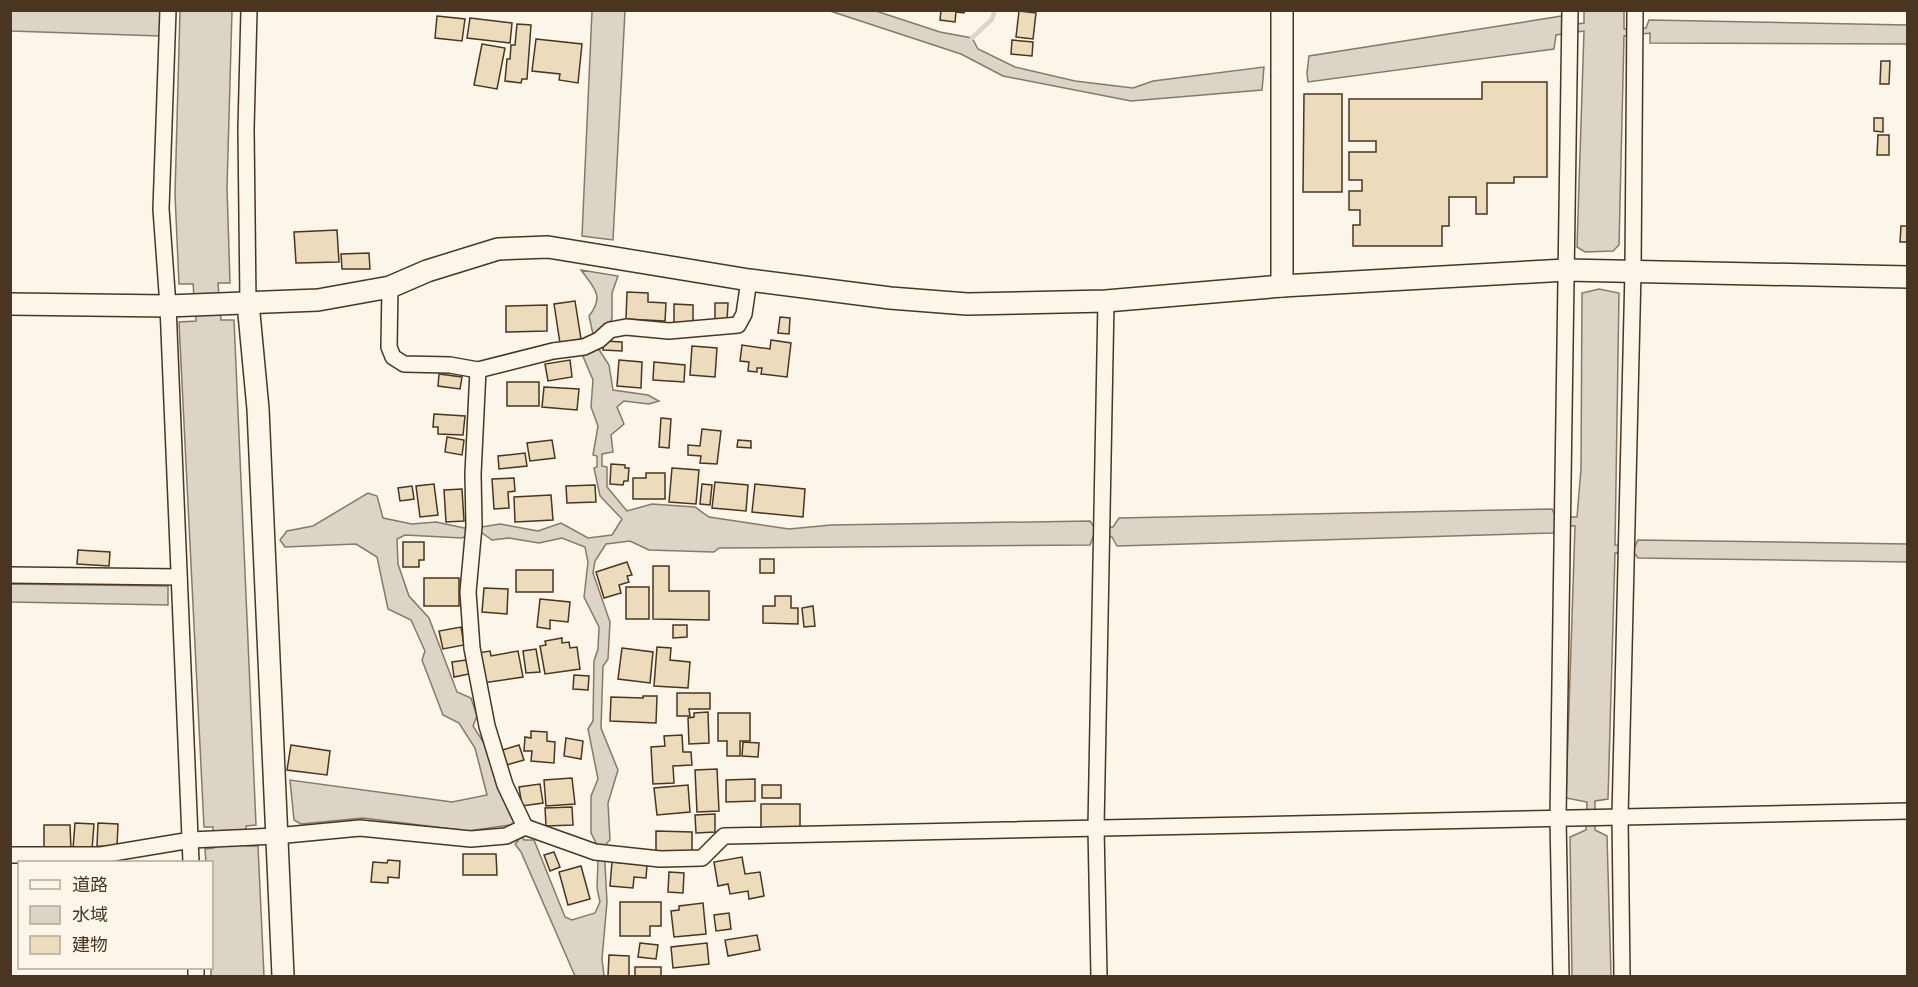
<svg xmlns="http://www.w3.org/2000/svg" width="1918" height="987" font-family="'Times New Roman','Noto Sans JP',serif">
	<rect width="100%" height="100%" fill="#fbf6e9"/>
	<!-- water -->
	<g fill="#dcd4c6" stroke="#887966" stroke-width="1.5" fill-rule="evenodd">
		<polygon points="11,11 160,11 160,36 11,31"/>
		<polygon points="180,11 232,11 227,188 230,283 218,283 221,320 234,320 256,825 246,826 247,846 258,846 264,976 211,976 212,862 206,862 205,849 214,848 213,827 204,827 179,322 196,321 193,284 179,284 175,194"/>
		<polygon points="592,11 625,11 613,240 582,236"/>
		<polygon points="830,11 876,11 940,32 972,38 978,49 1015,67 1075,81 1133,88 1153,81 1264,67 1262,90 1131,101 1003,76 961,54"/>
		<polygon points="1584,11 1624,11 1624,29 1646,28 1649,20 1907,25 1907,44 1650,43 1650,33 1624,36 1619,245 1613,251 1585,252 1577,247 1584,31 1556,35 1554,49 1308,82 1307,73 1309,56 1562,16 1562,26 1584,23"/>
		<path d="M581,270l37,6 -6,17v26l-13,16 -1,13 11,17 4,25 35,5 11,6 -10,3 -25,-3 -7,6 7,17 -13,11 2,17 -11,2v12l5,1v20l20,24 25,-7 43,3 14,10 80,12 42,-4 259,-4 4,6h19l6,-9 433,-9 4,8h21l4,-48 1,-176 17,-4 20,4 -4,252 20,1 3,-6 269,4 1,18 -270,-4 -3,-4 -20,-1 -7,246 -13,2v29l12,6 4,140h-39l-2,-139 16,-7 1,-28 -21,-4 9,-272 -18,-1 -4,8 -436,13 -5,-9h-19l-3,8 -371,3 -5,4 -65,-2 -19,-9 -24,3 -11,17 -2,12 17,49 -2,37 -5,7 -2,62 17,42 -10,33 2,37 -6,6 3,56 -5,57 2,17h-29l-54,-124 -6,-8 3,-3 -8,-16 -42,6 -105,-13 -62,6 -7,-4 -4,-40 162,22 35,-7 -12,-47 -16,-25 -16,-8 -21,-55 3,-9 -14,-31 -23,-11 -11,-52 -21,-13 -71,3 -5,-7 7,-9 26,-5 55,-33 9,3 6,22 29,6 24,-2 33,7 31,-5 38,7 23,-8 27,15 24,-3 10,-16 -22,-23 -6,-28 3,-1v-11l-4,-1 5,-29 -7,-19 2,-27 -11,-26 8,-5 3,-15 -4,-18c16,-20 5,-28 -8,-46zM482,533l10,7 17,-2 30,5 23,-5 23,9 3,15 -4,35 15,30 -1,22 -4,12 -1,60 -5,8 10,50 -7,17v37l6,12 1,15 -1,28 3,14 -5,11 -23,7 -7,-3 -31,-77h-10l-26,-52 -11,-40 -14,-22 4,-10 -6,-18 -14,-6 -28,-74 -20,-22 -11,-32 -1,-25 8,-4 57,3 6,-3z"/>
		<polygon points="11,584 168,586 168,605 11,602"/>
	</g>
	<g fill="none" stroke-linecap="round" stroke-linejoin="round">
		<!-- stream -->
		<polyline stroke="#dcd4c6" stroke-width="4.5" points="972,38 992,19 995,10"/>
	</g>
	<!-- building -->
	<g fill="#ecdcbc" stroke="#4a3520" stroke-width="1.5">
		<polygon points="941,10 965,10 964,13 956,12 955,22 940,20"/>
		<polygon points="1019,11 1036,13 1033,39 1016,37"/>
		<polygon points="437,16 465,19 462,41 435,38"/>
		<polygon points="470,18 512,23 510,43 467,38"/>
		<polygon points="517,24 531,25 527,79 522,79 521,83 505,81 507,59 510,59 511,45 515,45"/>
		<polygon points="536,39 582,44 578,83 559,80 560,74 532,71"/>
		<polygon points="1012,40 1033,42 1032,56 1011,54"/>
		<polygon points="482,44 505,48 497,89 474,85"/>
		<polygon points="1881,61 1890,61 1889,84 1880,84"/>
		<polygon points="1482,82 1547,82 1547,177 1514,177 1514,183 1487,183 1487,214 1476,214 1476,197 1449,197 1449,226 1442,226 1442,246 1353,246 1353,225 1360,225 1360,210 1349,210 1349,191 1362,191 1362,180 1349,180 1349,152 1376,152 1376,141 1349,141 1349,99 1482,99"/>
		<polygon points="1304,94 1342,94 1342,192 1303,192"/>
		<polygon points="1874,118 1883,118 1883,132 1874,131"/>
		<polygon points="1878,135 1889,135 1889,155 1877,155"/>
		<polygon points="1901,226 1908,226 1908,242 1900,242"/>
		<polygon points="337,230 339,262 296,263 294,232"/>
		<polygon points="369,253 370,269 342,269 341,254"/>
		<polygon points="627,292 648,293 648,302 666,303 665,321 626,319"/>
		<polygon points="575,301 581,339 560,343 554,304"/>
		<polygon points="715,303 728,303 727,321 715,321"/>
		<polygon points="674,304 693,305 693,323 674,323"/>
		<polygon points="547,305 547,331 506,332 506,306"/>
		<polygon points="780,317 790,318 789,334 778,333"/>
		<polygon points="771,340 791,343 787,377 761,374 762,368 757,368 757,372 748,371 749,362 740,361 742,345 770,349"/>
		<polygon points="604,341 622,342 622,351 603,350"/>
		<polygon points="692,346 717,348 715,377 690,375"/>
		<polygon points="570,360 572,377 548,381 545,364"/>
		<polygon points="619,360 642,362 641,388 617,386"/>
		<polygon points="654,362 685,365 684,382 653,380"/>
		<polygon points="439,374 462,377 460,389 438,386"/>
		<rect x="507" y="382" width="32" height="24"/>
		<polygon points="544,387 579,389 577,410 542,407"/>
		<polygon points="434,414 465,416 463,435 438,434 438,427 433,427"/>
		<polygon points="661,418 671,419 669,448 659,447"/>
		<polygon points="702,429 721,431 717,464 700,463 701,456 688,455 688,445 700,446"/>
		<polygon points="447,437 464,440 462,455 445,452"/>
		<polygon points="552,440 555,458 530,461 527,443"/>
		<polygon points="738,440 751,441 751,448 737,447"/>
		<polygon points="525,453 527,466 499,469 498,456"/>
		<polygon points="611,464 625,465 625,468 629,468 628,481 624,481 623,485 610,484"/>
		<polygon points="672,468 699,470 696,504 669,502"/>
		<polygon points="646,473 665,473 665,499 633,499 633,478 646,478"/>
		<polygon points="514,478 515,491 508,492 509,508 494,509 492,479"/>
		<polygon points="715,482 748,485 746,511 712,508"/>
		<polygon points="434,484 438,515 420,517 416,486"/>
		<polygon points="702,484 712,485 710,505 700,504"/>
		<polygon points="755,484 805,489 803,517 752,512"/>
		<polygon points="595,485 596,502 567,503 566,486"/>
		<polygon points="412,486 414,499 400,501 398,488"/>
		<polygon points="462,489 464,521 446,522 444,490"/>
		<polygon points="551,495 553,520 515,522 514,497"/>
		<polygon points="403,542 424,542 424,560 419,560 419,567 403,567"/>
		<polygon points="78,550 110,552 109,566 77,564"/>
		<rect x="760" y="559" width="14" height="14"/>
		<polygon points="627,562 632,575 627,576 629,582 619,585 621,593 604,598 596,572"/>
		<polygon points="653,566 669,566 669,591 709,591 709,620 653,619"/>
		<rect x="516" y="570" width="37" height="22"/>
		<rect x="424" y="578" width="35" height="28"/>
		<rect x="626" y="587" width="23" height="32"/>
		<polygon points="484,588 508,589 507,614 482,612"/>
		<polygon points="775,596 791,596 791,608 798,608 798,624 763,623 763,606 775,606"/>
		<polygon points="540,599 570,602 568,622 550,620 550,629 537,627"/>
		<polygon points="813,606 815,626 804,627 802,608"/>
		<polygon points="673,625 687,625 687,637 673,638"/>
		<polygon points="461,627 464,645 443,649 439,631"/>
		<polygon points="562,638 562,643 569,642 570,648 577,647 580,669 545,674 540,646 546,645 545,641"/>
		<polygon points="657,647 671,648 670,660 690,662 688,688 654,686"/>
		<polygon points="622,648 653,652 650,683 618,679"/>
		<polygon points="536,649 540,672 526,673 523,651"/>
		<polygon points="490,651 491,656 518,651 523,677 483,683 477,653"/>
		<polygon points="466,660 469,674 454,677 452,662"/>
		<polygon points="574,675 589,676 588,690 573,689"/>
		<polygon points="677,693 710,693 710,709 689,709 690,716 677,716"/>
		<polygon points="643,696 657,696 656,723 610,721 611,697 643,698"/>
		<polygon points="708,712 709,743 689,744 688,718 694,717 694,713"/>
		<polygon points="718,713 750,713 750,741 740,741 740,756 727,756 727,741 718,741"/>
		<polygon points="531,731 547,732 547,741 555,742 554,763 531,761 532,751 524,751 525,737 531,738"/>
		<polygon points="682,735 683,752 691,752 692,765 673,766 674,783 653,784 651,747 665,746 664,736"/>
		<polygon points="566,738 583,741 581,759 564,756"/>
		<polygon points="743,742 759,743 758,757 742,756"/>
		<polygon points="291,745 330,751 327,775 287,770"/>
		<polygon points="519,745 524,760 503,766 499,751"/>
		<polygon points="717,769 719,811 697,812 695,770"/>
		<polygon points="572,778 575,804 546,806 544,780"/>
		<polygon points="755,779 755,801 726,802 726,780"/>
		<polygon points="540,784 543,803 522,806 519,787"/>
		<polygon points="688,785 690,812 657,815 654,788"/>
		<rect x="762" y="785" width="19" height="13"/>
		<polygon points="761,804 800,804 800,829 761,828"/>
		<polygon points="572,807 573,825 546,826 545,808"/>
		<polygon points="715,814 715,832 696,833 695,815"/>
		<polygon points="75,823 94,824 92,850 73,849"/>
		<polygon points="98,823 118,824 117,847 97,846"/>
		<polygon points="44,825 70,825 71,849 44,849"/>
		<polygon points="656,831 692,832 692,851 656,851"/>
		<polygon points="554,852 560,867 550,871 544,855"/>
		<polygon points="463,854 496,854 497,875 463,875"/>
		<polygon points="742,857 745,874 760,872 764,896 749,899 748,891 730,894 728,884 718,886 714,862"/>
		<polygon points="388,860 400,861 399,878 388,877 388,883 371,882 373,862 387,863"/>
		<polygon points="612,862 647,865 646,878 634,877 633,888 610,886"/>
		<polygon points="581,866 590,899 568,905 559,872"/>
		<polygon points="669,872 684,873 683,893 668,892"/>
		<polygon points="620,902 661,902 661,926 650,926 650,936 620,936"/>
		<polygon points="703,903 706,934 674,937 671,911 679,910 679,906"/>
		<polygon points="729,913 731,929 716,931 714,915"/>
		<polygon points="757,935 760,950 728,956 725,940"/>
		<polygon points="640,943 658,945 656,959 638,957"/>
		<polygon points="707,943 709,964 673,968 671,947"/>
		<polygon points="609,955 629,956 629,976 608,976"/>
		<rect x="635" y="967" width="26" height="9"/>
	</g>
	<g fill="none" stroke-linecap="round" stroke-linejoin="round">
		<!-- street casing -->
		<g stroke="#4a3520" stroke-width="18">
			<g id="street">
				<polyline points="168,10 161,209 168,306 191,862"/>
				<polyline points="390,287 389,347 393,357 404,364 450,365 478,370 553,351 584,347 599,340 610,330 626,327 669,331 738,325 744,314 749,280"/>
				<polyline points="248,303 246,129 249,10"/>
				<polyline points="478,370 473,474 474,526 468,592 472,648 487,726 505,785 525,827"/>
				<polyline points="10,575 179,577"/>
				<polyline points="10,855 101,855 191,840 276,836 360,828 471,839 506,836 525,827 595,852 660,859 702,858 724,836 1908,811"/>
				<polyline points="196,968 196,976"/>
				<polyline points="1099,976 1096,828 1106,301"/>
				<polyline points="1561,976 1558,818 1570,10"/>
				<polyline points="1622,976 1620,817 1633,271 1635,10"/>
			</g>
		</g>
		<!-- secondary casing -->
		<g stroke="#4a3520" stroke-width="24">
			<g id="secondary">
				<polyline points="1282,286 1282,10"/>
				<polyline points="248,303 258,409 283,976"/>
				<polyline points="10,304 168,306 318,300 390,287 427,271 498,249 548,247 749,280 890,298 967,304 1106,301 1282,286 1566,270 1908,277"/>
			</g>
		</g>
		<!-- street -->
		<use href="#street" stroke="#fbf6e9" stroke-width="15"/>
		<!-- secondary -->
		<use href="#secondary" stroke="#fbf6e9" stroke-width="21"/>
	</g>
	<!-- border -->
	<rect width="1918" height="987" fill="none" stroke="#4a3520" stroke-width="24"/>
	<!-- legend -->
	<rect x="18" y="861" width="195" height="108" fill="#fbf6e9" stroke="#b4a999" stroke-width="1.5"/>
	<rect x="30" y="880" width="30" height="9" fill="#fbf6e9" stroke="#b4a999" stroke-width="1.5"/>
	<text x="72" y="891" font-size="18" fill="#4a3520">道路</text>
	<rect x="30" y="906" width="30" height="18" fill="#dcd4c6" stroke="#b4a999" stroke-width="1.5"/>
	<text x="72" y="921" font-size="18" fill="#4a3520">水域</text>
	<rect x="30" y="936" width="30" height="18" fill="#ecdcbc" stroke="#b4a999" stroke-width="1.5"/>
	<text x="72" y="951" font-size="18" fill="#4a3520">建物</text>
</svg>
